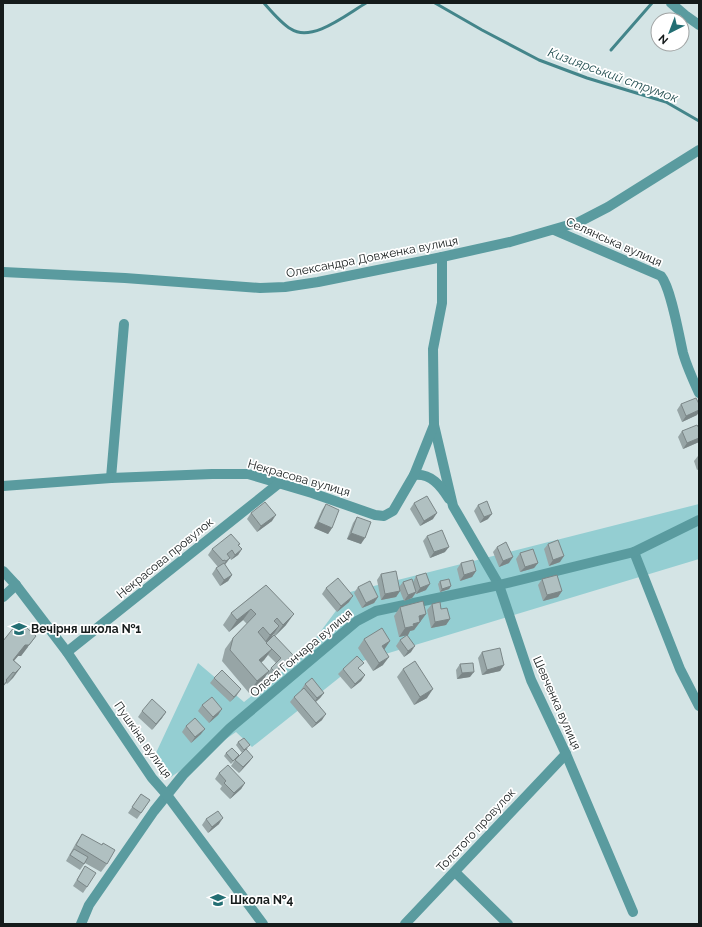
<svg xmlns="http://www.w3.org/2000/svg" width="702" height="927" font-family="Raleway,sans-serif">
	<rect width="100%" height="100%" fill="#d4e4e5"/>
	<!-- grass -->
	<polygon fill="#94ced2" points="699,504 699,559 359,662 252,747 236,732 171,777 155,755 198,663 244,702 303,655 350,592"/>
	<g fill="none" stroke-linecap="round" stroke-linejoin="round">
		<!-- stream -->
		<g stroke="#43858a" stroke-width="3">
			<path d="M264,3c7,8 18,21 27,26 21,14 56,-15 75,-26"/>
			<polyline points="435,3 482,30 539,60 587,78 666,102 699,121"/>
			<polyline points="611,50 652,3"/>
		</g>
		<!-- minor -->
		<g stroke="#5a9b9f" stroke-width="10">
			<polyline points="671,3 685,15 699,25"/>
			<path d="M554,230l107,46c10,12 18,60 22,77 4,14 10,27 16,40"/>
			<polyline points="442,257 442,303 433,349 434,425 453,506 499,585 531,680 566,754 633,912"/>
			<path d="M414,475c17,-2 27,11 35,24"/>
			<polyline points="111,478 124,324"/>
			<polyline points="3,486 111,478 212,474 248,474 312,493 375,515 384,516 393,511 414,475 434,425"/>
			<polyline points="634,552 680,669 699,706"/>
			<polyline points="3,597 16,585"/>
			<polyline points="67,652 278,484"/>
			<polyline points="455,872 508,924"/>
			<polyline points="81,924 89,905 154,811 183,775 230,728 357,621 376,611 499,585 634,552 699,520"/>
			<polyline points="405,924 566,754"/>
		</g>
		<!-- tertiary -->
		<g stroke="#5a9b9f" stroke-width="10">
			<polyline points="3,272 125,278 260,288 285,287 318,282 442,257 510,242 579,222 608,207 699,150"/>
			<polyline points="3,571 16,585 67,652 152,778 167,795 263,924"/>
		</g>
	</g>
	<!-- wall -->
	<g fill="#97a5a6" fill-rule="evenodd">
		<polygon points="681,404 697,415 682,422 677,410"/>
		<polygon points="699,428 699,442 683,449 678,437 682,431"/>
		<polygon points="699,455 699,469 697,470 694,461 698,456"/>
		<polygon points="414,503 433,519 420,526 410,509"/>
		<polygon points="326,504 332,528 328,534 314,528 322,510"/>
		<polygon points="478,505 488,519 480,523 474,511"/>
		<polygon points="251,513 272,521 257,532 247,519"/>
		<polygon points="357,517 361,544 347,539 353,523"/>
		<polygon points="427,536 445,552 430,558 423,541"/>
		<polygon points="548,544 560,562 549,566 544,549"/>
		<polygon points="239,546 242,549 238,555 231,560 230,558 225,565 232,575 228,581 220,586 212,574 216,568 218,567 208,555 212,549"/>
		<polygon points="497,547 509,563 499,567 493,552"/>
		<polygon points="520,553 538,563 534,568 520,572 516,559"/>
		<polygon points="461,563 476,571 472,577 460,581 457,569"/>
		<polygon points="381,574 399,587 403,582 413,582 416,576 426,590 416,594 416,593 412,598 404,601 400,591 396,597 381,600 377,580"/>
		<polygon points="542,579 562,591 558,597 543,601 538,585"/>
		<polygon points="440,581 451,586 449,589 440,592 438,584"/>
		<path d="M266,585l20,40 -11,11 -2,-2 -7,8 23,19 -18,16 -4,-3 -6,9 -12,10 -27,-32 3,-12 8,-11 14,-14 -4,-4 -14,12 -6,-7 8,-12zM268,655l8,8 -5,5 -2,3 -8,-8 3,-3z"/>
		<polygon points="358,587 378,597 374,603 362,608 354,593"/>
		<polygon points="326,588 349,602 337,612 322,594"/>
		<polygon points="432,604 441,609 450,619 446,625 431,628 427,610"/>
		<polygon points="400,607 426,614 414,630 410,631 408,635 399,637 394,616"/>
		<polygon points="364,639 390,641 384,649 383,665 373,671 358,648"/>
		<polygon points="400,640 411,652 404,657 396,646"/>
		<polygon points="3,641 28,647 21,656 18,656 14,661 21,667 7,684 6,683 3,687"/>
		<polygon points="482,652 504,665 500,671 482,675 478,658"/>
		<polygon points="460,664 470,677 457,679 456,670"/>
		<polygon points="343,669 360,669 365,675 361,681 351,689 338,674"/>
		<polygon points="403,669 427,698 414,705 397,677"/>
		<polygon points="214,678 237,695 230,702 210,683"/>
		<polygon points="305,684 324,693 320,698 316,702 322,720 312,728 290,702 294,697 302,690 301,690"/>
		<polygon points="202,705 222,709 218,715 209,723 198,711"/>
		<polygon points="142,711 166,712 162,718 152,730 138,717"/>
		<polygon points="186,726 201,734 191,743 182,732"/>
		<polygon points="238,742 248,748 246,750 253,757 249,762 239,773 231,766 235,760 244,751 242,753 236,745"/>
		<polygon points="226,753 239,755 237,758 231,764 224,756"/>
		<polygon points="219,773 245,783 241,789 230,799 220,789 222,786 215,779"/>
		<polygon points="141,794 150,800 137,819 128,813"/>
		<polygon points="206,819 219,824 208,833 202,825"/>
		<polygon points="82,834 107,864 101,872 85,863 80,870 66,861 76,843"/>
		<polygon points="85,866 87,887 83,893 73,886"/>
	</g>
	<!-- shaded-wall -->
	<g fill="#7b8687">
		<polygon points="699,410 699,412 697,415 682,422 686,416"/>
		<polygon points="699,438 699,442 683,449 687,443"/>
		<polygon points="437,513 433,519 420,526 424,521"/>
		<polygon points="492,514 488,519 480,523 484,517"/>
		<polygon points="276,515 272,521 257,532 261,526"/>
		<polygon points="318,522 332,528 328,534 314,528"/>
		<polygon points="351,533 365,538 361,544 347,539"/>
		<polygon points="449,547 445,552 430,558 434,552"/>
		<polygon points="242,549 238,555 231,560 235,555"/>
		<polygon points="564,556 560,562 549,566 553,560"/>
		<polygon points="513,557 509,563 499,567 503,561"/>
		<polygon points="230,558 226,563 222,567 226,561"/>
		<polygon points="538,563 534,568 520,572 525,567"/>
		<polygon points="476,571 472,577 460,581 464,575"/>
		<polygon points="232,575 228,581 220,586 224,580"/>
		<polygon points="430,584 426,590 416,594 420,588"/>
		<polygon points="451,586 449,589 440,592 442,589"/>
		<polygon points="400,591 396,597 381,600 385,594"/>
		<polygon points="562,591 558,597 543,601 547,595"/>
		<polygon points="416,592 412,598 404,601 408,595"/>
		<polygon points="353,596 349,602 337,612 341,606"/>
		<polygon points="378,597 374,603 362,608 366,603"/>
		<polygon points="251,609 243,620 229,632 237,620"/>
		<polygon points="294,614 286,625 275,636 283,625"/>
		<polygon points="426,614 414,630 410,631 408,635 399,637 405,628 419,616"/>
		<polygon points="450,619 446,625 431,628 435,622"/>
		<polygon points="279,626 271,638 262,646 270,635"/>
		<polygon points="36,636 21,656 18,656 5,671 13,660 25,645"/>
		<polygon points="390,641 384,650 382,646"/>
		<polygon points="415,646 411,652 404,657 408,651"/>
		<polygon points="272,649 264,660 251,671 259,660"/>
		<polygon points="293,655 289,661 271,677 275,672"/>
		<polygon points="389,657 383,665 373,671 379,663"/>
		<polygon points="504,665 500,671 482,675 487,670"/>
		<polygon points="21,667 13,678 7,684 15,673"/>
		<polygon points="269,671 261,683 249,693 257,681"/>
		<polygon points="474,672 470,677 457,679 462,673"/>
		<polygon points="365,675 361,681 351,689 355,684"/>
		<polygon points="241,689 237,695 230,702 234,697"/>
		<polygon points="433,689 427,698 414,705 420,697"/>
		<polygon points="324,693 320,698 313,704 317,698"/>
		<polygon points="222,709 218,715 209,723 213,717"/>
		<polygon points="166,712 162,718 152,730 156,724"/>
		<polygon points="326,714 322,720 312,728 316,723"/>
		<polygon points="205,729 201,734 191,743 195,737"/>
		<polygon points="253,757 249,762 239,773 243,767"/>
		<polygon points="245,783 241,789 230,799 234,793"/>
		<polygon points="223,818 219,824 208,833 212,827"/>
	</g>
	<!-- building -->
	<g fill="#b0c0c1" stroke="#7b8687">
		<polygon points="696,398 699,404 699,410 686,416 681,404"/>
		<polygon points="697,425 699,428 699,438 687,443 682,431"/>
		<polygon points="427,496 437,513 424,521 414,503"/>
		<polygon points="487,501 492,514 484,517 478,505"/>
		<polygon points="265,502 276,515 261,526 251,513"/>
		<polygon points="326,504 339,510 332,528 318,522"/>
		<polygon points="357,517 371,522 365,538 351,533"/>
		<polygon points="442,530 449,547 434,552 427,536"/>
		<polygon points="231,534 240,544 238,545 242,549 235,555 232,550 227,554 230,558 226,561 224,560 223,561 212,549"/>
		<polygon points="558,540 564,556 553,560 548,544"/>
		<polygon points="506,542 513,557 503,561 497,547"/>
		<polygon points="533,549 538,563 525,567 520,553"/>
		<polygon points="473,560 476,571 464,575 461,563"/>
		<polygon points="224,563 232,575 224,580 216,568"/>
		<polygon points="396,571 400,591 385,594 381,574"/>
		<polygon points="426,573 430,584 420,588 416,576"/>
		<polygon points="557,575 562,591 547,595 542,579"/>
		<polygon points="338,578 353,596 341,606 326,588"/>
		<polygon points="412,579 416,592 408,595 403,582"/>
		<polygon points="449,579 451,586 442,589 440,581"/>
		<polygon points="370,581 378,597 366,603 358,587"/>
		<polygon points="266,585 294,614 283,625 277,618 274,621 279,626 270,635 263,627 258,632 272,649 259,660 269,671 257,681 230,650 233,638 256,614 251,609 237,620 231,613"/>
		<polygon points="423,601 426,614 419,616 420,622 413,624 414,626 405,628 400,607"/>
		<polygon points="440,602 441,609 447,608 450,619 435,622 432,604"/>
		<polygon points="19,621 36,636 29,645 25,645 13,660 21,667 15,673 13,672 6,680 7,681 3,686 3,641"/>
		<polygon points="382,628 390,641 382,646 389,657 379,663 364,639"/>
		<polygon points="274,635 293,655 275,672 271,668 281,658 266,643"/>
		<polygon points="407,635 415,646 408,651 400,640"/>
		<polygon points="500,648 504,665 487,670 482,652"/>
		<polygon points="357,656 364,663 358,668 365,675 355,684 343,669"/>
		<polygon points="415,661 433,689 420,697 403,669"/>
		<polygon points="473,663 474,672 462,673 460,664"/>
		<polygon points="222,670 241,689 234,697 214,678"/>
		<polygon points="312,678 324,693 317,698 305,684"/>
		<polygon points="304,688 326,714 316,723 294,697"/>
		<polygon points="212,697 222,709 213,717 202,705"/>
		<polygon points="152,699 166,712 156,724 142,711"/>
		<polygon points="195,718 205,729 195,737 186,726"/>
		<polygon points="244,738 250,745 244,750 238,742"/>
		<polygon points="232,748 239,755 233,761 226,753"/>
		<polygon points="246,749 253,757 243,767 235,760"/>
		<polygon points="228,765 245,783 234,793 224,783 226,781 219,773"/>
		<polygon points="141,794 150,800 141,813 132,807"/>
		<polygon points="218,811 223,818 212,827 206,819"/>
		<polygon points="82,834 102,845 103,843 115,850 107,864 76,845"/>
		<polygon points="74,849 88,857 84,864 70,855"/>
		<polygon points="85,866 96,873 87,887 77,880"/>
	</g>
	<!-- icons -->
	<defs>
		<g id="school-bare" transform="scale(1.2)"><path d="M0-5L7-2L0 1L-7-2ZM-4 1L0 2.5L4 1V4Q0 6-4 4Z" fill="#236e73" stroke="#fff" stroke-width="2.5" paint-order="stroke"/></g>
	</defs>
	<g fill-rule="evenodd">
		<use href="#school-bare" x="19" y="629"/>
		<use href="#school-bare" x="218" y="900"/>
	</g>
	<g text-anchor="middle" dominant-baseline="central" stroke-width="3.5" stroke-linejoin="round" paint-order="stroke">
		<!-- street labels -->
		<g font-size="12" fill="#151b1b" stroke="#fff">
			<text transform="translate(614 242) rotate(24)">Селянська вулиця</text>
			<text transform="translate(372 257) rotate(-11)">Олександра Довженка вулиця</text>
			<text transform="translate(299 478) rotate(16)">Некрасова вулиця</text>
			<text transform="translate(165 558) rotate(-39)">Некрасова провулок</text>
			<text transform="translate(301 653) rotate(-40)">Олеся Гончара вулиця</text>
			<text transform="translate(557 703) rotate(66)">Шевченка вулиця</text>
			<text transform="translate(143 740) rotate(55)">Пушкіна вулиця</text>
			<text transform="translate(476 830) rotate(-47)">Толстого провулок</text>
		</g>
		<!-- poi labels -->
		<g font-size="12" font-weight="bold" fill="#151b1b" stroke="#fff" text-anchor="start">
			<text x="31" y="629">Вечірня школа №1</text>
			<text x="230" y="900">Школа №4</text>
		</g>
		<!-- water labels -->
		<g font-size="13" font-style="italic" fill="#255052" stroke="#fff">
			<text transform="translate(613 75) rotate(20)">Кизиярський струмок</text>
		</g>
	</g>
	<!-- border -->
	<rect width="702" height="927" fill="none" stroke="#151b1b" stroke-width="8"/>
	<!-- north arrow -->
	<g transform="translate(670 32) rotate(222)"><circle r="19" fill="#ffffff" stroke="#a1a4a4"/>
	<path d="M0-3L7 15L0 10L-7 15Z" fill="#236e73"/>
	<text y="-6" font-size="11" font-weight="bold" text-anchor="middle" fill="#151b1b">N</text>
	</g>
</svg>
